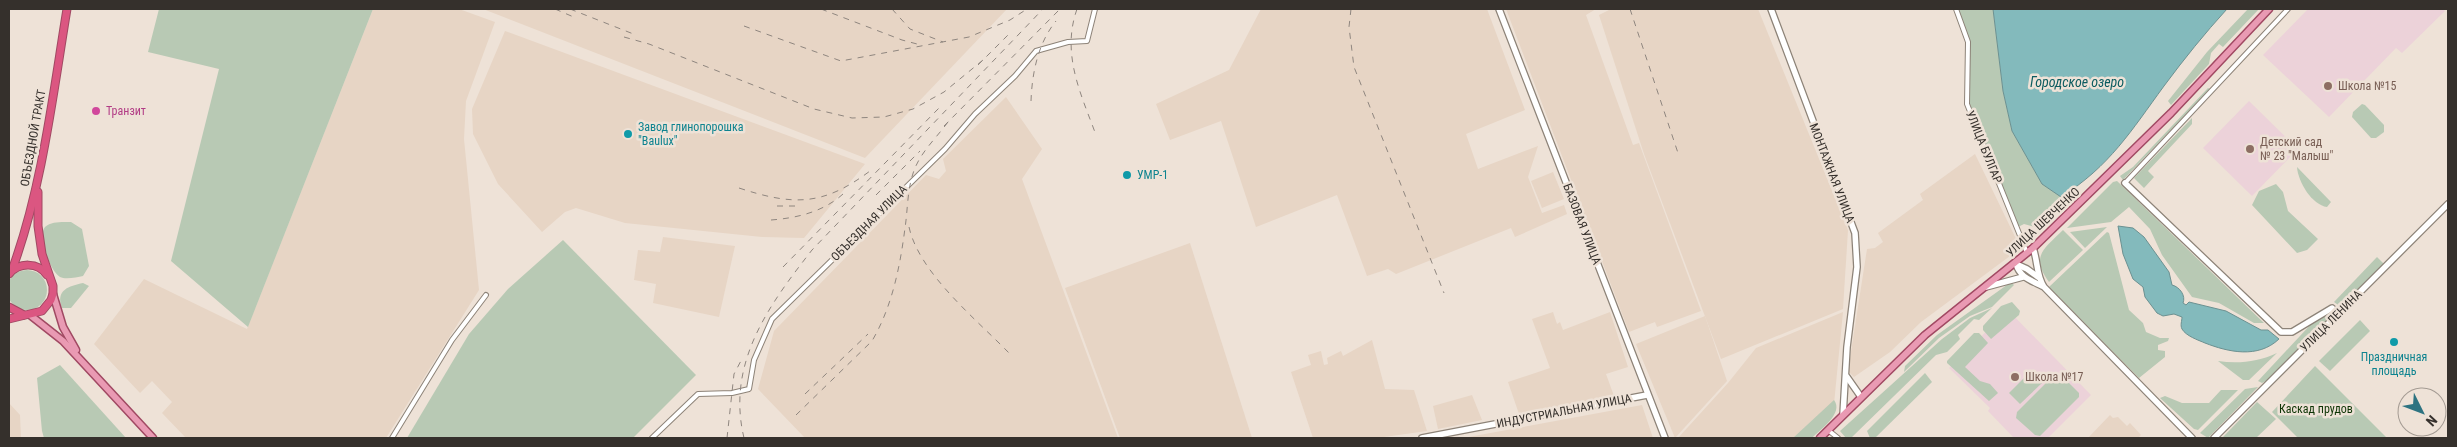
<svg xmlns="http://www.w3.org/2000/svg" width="2457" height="447" font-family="'Roboto Condensed',sans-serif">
	<rect width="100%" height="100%" fill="#eee2d7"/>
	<!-- built -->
	<g fill="#e7d5c5">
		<polygon points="373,9 459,9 495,22 466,101 464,139 479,290 386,438 186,438 162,413 172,402 152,381 140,393 94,344 144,279 247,329"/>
		<polygon points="483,9 1007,9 865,158"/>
		<polygon points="1261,9 1487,9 1525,110 1466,134 1478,169 1538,146 1528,177 1542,213 1564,205 1567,214 1515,237 1511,228 1396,274 1388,269 1367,276 1337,195 1256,227 1221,121 1170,140 1156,104 1229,70"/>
		<polygon points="1506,9 1596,9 1586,15 1633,145 1639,143 1701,311 1657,327 1655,322 1629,332"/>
		<polygon points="1611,9 1758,9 1848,230 1843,309 1721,359 1644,154 1599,15"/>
		<polygon points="505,31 865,164 804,238 762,237 625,223 576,208 565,212 542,232 498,184 473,134 472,109"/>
		<polygon points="1006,97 1042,149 1022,179 1118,438 805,438 758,389 774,331 926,175 939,179 946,171 943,159"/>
		<polygon points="1975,154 2019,245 2014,253 1921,322 1890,352 1854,377 1848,371 1867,249 1875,248 1883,242 1878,233 1923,200 1920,194"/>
		<polygon points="1553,172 1564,199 1542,208 1531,181"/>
		<polygon points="663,237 735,246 719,317 653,303 656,284 634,280 638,250 660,252"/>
		<polygon points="1190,243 1252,438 1120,438 1065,288"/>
		<polygon points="1553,312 1557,324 1560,322 1563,330 1610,312 1628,367 1606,374 1614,396 1519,414 1508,382 1550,368 1532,319"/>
		<polygon points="1843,312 1834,404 1798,438 1678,438 1728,383 1756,348"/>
		<polygon points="1705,316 1727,381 1675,438 1636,344"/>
		<polygon points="1372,340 1385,389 1414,390 1427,431 1377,438 1313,438 1291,372 1311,365 1308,355 1321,351 1324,365 1328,364 1327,358 1341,351 1343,356"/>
		<polygon points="1472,395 1482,420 1438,429 1433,406"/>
		<polygon points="9,403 20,415 21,438 9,438"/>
		<polygon points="1642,405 1653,438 1463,438"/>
		<polygon points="2110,415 2113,418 2118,417 2127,426 2130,423 2141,435 2138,438 2088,438"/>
	</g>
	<!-- education -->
	<g fill="#ecd2d9">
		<polygon points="2308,9 2442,9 2445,11 2402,53 2396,48 2329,117 2263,55"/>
		<polygon points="2249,101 2298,149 2252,196 2203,148"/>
		<polygon points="2008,310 2091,395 2048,438 2014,438 1988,411 1990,408 1949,368"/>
	</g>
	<!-- green -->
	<g fill="#b8c9b4">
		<polygon points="159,9 373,9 248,327 171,261 219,69 148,52"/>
		<polygon points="1958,9 1993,9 2003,91 2012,131 2042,184 2061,197 2042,219 2039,228 2024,224 2018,227 1996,175 1968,99 1970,44"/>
		<polygon points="2248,9 2259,9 2223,47 2219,44 2211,53 2209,64 2171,105 2168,101 2207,52"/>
		<polygon points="2208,88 2210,89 2123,180 2120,176 2133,167"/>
		<polygon points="2362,104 2365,105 2384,125 2384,132 2376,138 2371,138 2352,117 2353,112"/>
		<polygon points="2192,118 2192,124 2148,171 2154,177 2144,188 2134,178"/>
		<path d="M2297,167l34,35 -4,5c-15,-2 -29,-25 -30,-40z"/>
		<polygon points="2117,181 2264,323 2254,323 2219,303 2192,297 2162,255 2150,229 2129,207 2111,222 2067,228 2113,182"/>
		<polygon points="2276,184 2283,192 2288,211 2318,239 2307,250 2297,253 2252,205 2259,191"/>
		<path d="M71,222l11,7 7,37 -6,10c-6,1 -17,4 -23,1 -10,-6 -23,-41 -15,-50 7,-6 17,-5 26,-5z"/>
		<polygon points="2107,227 2085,248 2070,232"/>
		<path d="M2063,230l20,20 -34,32c-19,-26 -5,-33 14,-52z"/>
		<polygon points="2107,232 2109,233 2129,310 2143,323 2146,332 2160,338 2169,338 2168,341 2158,345 2158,350 2165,351 2165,357 2139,378 2049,287"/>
		<polygon points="563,240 696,375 633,438 407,438 469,334 508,289"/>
		<polygon points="2377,257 2384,264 2341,307 2334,302"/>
		<circle cx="27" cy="290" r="20"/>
		<polygon points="2011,282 2014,285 1992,307 1970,316 1939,338 1904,372 1905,366 1937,335"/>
		<path d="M83,283l6,3 -18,22h-9c-7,-18 7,-22 21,-25z"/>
		<polygon points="2012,302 2020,311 2019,315 1991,339 1983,330 1983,326 2001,306"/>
		<polygon points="1992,308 1979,320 1974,319 1958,335 1960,339 1947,352 1936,355 1851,438 1846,438 1840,431 1942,339 1970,318"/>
		<polygon points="2332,312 2333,314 2266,381 2262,383 2258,381 2313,322"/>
		<polygon points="2360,320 2370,331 2330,371 2319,361"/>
		<polygon points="1974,333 1979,333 1988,343 1965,367 1980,381 1990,384 1998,393 1989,401 1947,363 1947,361"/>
		<path d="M2277,353l-28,27h-6l-25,-19c20,3 40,1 59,-8z"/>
		<polygon points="60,365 126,438 44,438 42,431 37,378"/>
		<polygon points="2315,366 2387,438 2298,438 2272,412"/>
		<polygon points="2031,371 2042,383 2020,404 2009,393"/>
		<polygon points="1925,373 1932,382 1875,438 1870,438 1867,431"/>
		<polygon points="2054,375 2061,375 2079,393 2079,397 2040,436 2035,435 2016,418 2017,412"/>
		<polygon points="2258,387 2208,438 2200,433 2245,389"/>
		<polygon points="2221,390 2238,390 2198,430 2194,429 2160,398 2165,396 2182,403 2209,403"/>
		<path d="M1834,400c10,13 -13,29 -22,38h-19z"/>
		<polygon points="2257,402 2276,419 2256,438 2222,438"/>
	</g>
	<!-- water -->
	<g fill="#83babc" stroke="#6c9191">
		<path d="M1993,9h234c-22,24 -43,50 -63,77 -33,45 -54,80 -103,111l-19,-13 -30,-53 -9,-40z"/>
		<path d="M2118,226l15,2 11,9 25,35 3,13c8,2 14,11 11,18l3,2 3,-3 37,9 35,19h7l11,9c-21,20 -51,13 -74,4 -7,-3 -19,-7 -23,-14 -2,-4 0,-8 0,-12l-8,-3 -11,2 -6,-3 -12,-16 -2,-10 -10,-8 -10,-25z"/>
	</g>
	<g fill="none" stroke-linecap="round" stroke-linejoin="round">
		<!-- street casing -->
		<g stroke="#8d8378" stroke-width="6">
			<g id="street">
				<polyline points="1956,9 1968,42 1967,104 2027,253"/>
				<polyline points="2125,183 2288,9"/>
				<polyline points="1828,430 1838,438"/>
				<polyline points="392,438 452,340 486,295"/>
				<polyline points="652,438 698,394 732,393 749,389 754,360 772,319 945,149 975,114 1015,76 1036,51 1068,42 1087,41 1095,9"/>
			</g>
		</g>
		<!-- secondary casing -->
		<g stroke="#8d8378" stroke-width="8">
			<g id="secondary">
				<polyline points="1499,9 1665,438"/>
				<polyline points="1771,9 1855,233 1857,267 1847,347 1843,415"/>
				<polyline points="2125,183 2281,332 2292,332 2332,308 2338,314"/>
				<path d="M2033,248c5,13 3,27 11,39l148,151"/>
				<path d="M2016,264c4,13 14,16 26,22"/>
				<polyline points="2016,264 2027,269 2038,277"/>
				<polyline points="1986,287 2023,277"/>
				<polyline points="1847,377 1861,397"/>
				<polyline points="1422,438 1647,395"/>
				<polyline points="2214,438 2448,204"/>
			</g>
		</g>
		<!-- primary casing -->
		<g stroke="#a14963" stroke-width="9">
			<g id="primary">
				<polyline points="53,294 63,327 76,350"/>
				<polyline points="30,315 63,341 153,438"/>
				<polyline points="1820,438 1925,335 2033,248 2171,113 2269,9"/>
			</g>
		</g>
		<!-- highway casing -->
		<g stroke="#a14963" stroke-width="9">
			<g id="highway">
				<path d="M12,270c30,-81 41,-176 55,-261"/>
				<path d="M9,274c10,-12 29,-12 38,1"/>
				<polyline points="9,307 24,315"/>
				<polyline points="9,319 42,311 51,300 53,294 53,286 42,254 38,226 38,192"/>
			</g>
		</g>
		<!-- street -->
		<use href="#street" stroke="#fff" stroke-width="4"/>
		<!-- secondary -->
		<use href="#secondary" stroke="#fff" stroke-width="5.5"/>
		<!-- primary -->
		<use href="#primary" stroke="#e99ab3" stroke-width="6"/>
		<!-- highway -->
		<use href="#highway" stroke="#db5681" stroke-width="7"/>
		<!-- rail -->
		<g stroke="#8f867f" stroke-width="1" stroke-dasharray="6 6" stroke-linecap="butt">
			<polyline points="555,9 576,18"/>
			<polyline points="570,9 636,35"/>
			<polyline points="821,9 902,40 917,44"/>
			<polyline points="892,9 910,29 943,42"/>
			<path d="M1077,9c-16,45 4,85 19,126"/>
			<polyline points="1351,9 1349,27 1354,67 1444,293"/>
			<polyline points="1630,9 1679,156"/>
			<polyline points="744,26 841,61 969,37 1010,20 1027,9"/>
			<polyline points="624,37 649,44 814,109 852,118 884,117 913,109 944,92 983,60"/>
			<polyline points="978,65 1009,34"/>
			<path d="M1031,101c1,-28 7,-58 25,-80"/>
			<polyline points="944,126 1060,9"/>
			<path d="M739,188c55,18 84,18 131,-17"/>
			<polyline points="876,195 920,151"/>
			<polyline points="777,206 798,206"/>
			<path d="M771,220c26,-2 52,-8 72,-26"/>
			<path d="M909,227c10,46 67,92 100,126"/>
			<polyline points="783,267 939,108"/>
			<polyline points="805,394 868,334"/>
			<path d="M796,415l76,-74c20,-34 28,-74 33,-113 3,-19 2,-41 10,-60 7,-17 22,-31 33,-46"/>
			<polyline points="727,438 734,374 743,357"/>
			<path d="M744,438c-18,-75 25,-133 68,-188l231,-241"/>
		</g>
	</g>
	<!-- markers -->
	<g fill="#8d6e63" stroke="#eee2d7" stroke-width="2">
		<circle cx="2328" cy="86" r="5"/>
		<circle cx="2250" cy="149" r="5"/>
		<circle cx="2015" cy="377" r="5"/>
	</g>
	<circle fill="#d1479c" stroke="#eee2d7" stroke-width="2" cx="96" cy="111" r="5"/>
	<g fill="#0f9aa8" stroke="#eee2d7" stroke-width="2">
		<circle cx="628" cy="134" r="5"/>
		<circle cx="1127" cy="175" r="5"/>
		<circle cx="2394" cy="342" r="5"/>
	</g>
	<g text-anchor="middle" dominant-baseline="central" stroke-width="5" stroke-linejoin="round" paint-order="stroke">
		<!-- education labels -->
		<g font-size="12" fill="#785e54" stroke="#eee2d7" text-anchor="start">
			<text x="2338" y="86">Школа №15</text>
			<text x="2260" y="142">Детский сад<tspan x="2260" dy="14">№ 23 "Малыш"</tspan></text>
			<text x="2025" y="377">Школа №17</text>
		</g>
		<!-- hotel labels -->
		<g font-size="12" fill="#b23c85" stroke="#eee2d7" text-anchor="start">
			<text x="106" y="111">Транзит</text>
		</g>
		<!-- culture labels -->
		<g font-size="12" fill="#0d838f" stroke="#eee2d7" text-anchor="start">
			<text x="638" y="127">Завод глинопорошка<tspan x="638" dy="14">"Baulux"</tspan></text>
			<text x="1137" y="175">УМР-1</text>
			<text x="2394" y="357" text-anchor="middle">Праздничная<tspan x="2394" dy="14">площадь</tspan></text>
		</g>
		<!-- street labels -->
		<g font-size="12" fill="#35302c" stroke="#eee2d7">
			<text transform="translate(33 138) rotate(-80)">ОБЪЕЗДНОЙ ТРАКТ</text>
			<text transform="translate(1984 147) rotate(68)">УЛИЦА БУЛГАР</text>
			<text transform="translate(1832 173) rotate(69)">МОНТАЖНАЯ УЛИЦА</text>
			<text transform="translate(2043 222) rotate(-43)">УЛИЦА ШЕВЧЕНКО</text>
			<text transform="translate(869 223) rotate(-45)">ОБЪЕЗДНАЯ УЛИЦА</text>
			<text transform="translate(1582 224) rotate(69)">БАЗОВАЯ УЛИЦА</text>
			<text transform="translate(2331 321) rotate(-45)">УЛИЦА ЛЕНИНА</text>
			<text transform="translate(1564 411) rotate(-11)">ИНДУСТРИАЛЬНАЯ УЛИЦА</text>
		</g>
		<!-- park labels -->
		<g font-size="12" fill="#0d3404" stroke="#eee2d7">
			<text x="2316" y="409">Каскад прудов</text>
		</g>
		<!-- water labels -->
		<g font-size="14" font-style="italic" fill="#0c5c60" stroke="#eee2d7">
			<text x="2077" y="82">Городское озеро</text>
		</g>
	</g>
	<!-- border -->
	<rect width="2457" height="447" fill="none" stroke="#35302c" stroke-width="20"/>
	<!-- north arrow -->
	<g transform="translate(2422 412) rotate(132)"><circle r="24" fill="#eee2d7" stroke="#a49b93"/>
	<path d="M0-4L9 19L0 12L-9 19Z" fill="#2d7381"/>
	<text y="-8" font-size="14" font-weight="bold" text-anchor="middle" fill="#35302c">N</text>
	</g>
</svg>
